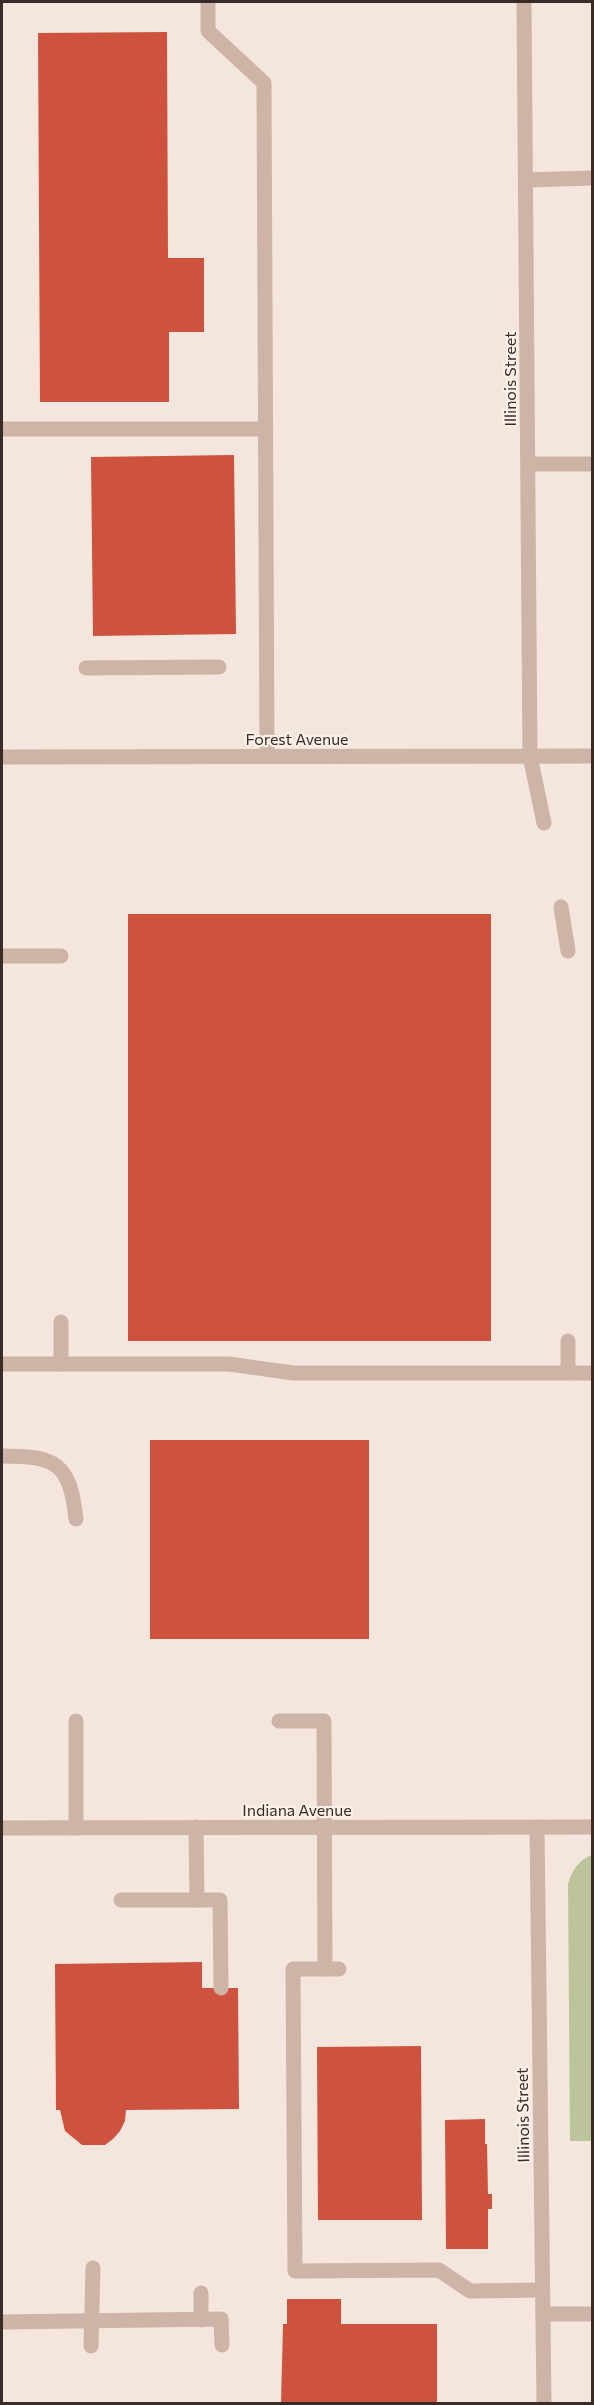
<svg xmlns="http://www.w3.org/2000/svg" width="594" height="2405" font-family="Commissioner,sans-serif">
	<rect width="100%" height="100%" fill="#f4e6dc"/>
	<!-- green -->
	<path fill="#bbc49a" d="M592,1855v286h-22l-2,-257c4,-13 10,-24 24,-29z"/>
	<!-- building -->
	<g fill="#ce533f">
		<polygon points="167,32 168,258 204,258 204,332 169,332 169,402 40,402 38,33"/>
		<polygon points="234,455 236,634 93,636 91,457"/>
		<rect x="128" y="914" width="363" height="427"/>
		<rect x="150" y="1440" width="219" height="199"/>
		<polygon points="202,1962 202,1988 238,1988 239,2109 126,2110 125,2121 120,2131 113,2139 105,2145 82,2145 65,2131 60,2110 56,2110 55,1964"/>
		<polygon points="421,2046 422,2220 318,2220 317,2047"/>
		<polygon points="485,2119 485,2144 487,2144 488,2194 492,2194 492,2209 488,2209 488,2249 446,2249 445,2120"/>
		<polygon points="287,2299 341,2299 341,2324 437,2324 437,2404 281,2404 283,2324 287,2324"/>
	</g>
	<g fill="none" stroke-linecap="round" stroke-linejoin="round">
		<!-- service -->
		<g stroke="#cdb4a7" stroke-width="15">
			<polyline points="208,2 208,31 264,83 267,756"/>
			<polyline points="526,180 592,178"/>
			<polyline points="2,429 266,429"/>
			<polyline points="528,464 592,464"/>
			<polyline points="86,668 219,667"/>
			<polyline points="530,756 544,823"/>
			<polyline points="561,907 568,951"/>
			<polyline points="2,956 61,956"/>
			<polyline points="61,1322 61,1364"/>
			<polyline points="2,1364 229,1364 293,1373 568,1373 568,1341"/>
			<polyline points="568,1373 592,1373"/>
			<path d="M2,1456c54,0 68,7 74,63"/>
			<polyline points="76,1721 76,1828"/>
			<polyline points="279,1721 324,1721 325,1969"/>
			<polyline points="121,1900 197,1900 196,1827"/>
			<polyline points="197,1900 220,1900 221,1988"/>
			<polyline points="339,1969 293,1969 295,2271 439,2270 470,2291 542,2290"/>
			<polyline points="201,2293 201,2320"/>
			<polyline points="543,2314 592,2314"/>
			<polyline points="2,2322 221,2319 222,2345"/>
			<polyline points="91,2346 93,2268"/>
		</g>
		<!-- minor -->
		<g stroke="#cdb4a7" stroke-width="15">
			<polyline points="524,2 530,756"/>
			<polyline points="2,757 592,756"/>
			<polyline points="537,1827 544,2404"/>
			<polyline points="2,1828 592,1827"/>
		</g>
	</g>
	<g text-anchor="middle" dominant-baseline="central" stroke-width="4.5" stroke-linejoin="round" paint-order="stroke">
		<!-- street labels -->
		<g font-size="16" fill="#392b28" stroke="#fbf1e9">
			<text transform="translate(509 379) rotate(-90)">Illinois Street</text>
			<text x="297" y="738">Forest Avenue</text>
			<text x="297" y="1809">Indiana Avenue</text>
			<text transform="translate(522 2115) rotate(-91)">Illinois Street</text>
		</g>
	</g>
	<!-- border -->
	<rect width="594" height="2405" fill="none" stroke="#392b28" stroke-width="6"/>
</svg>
